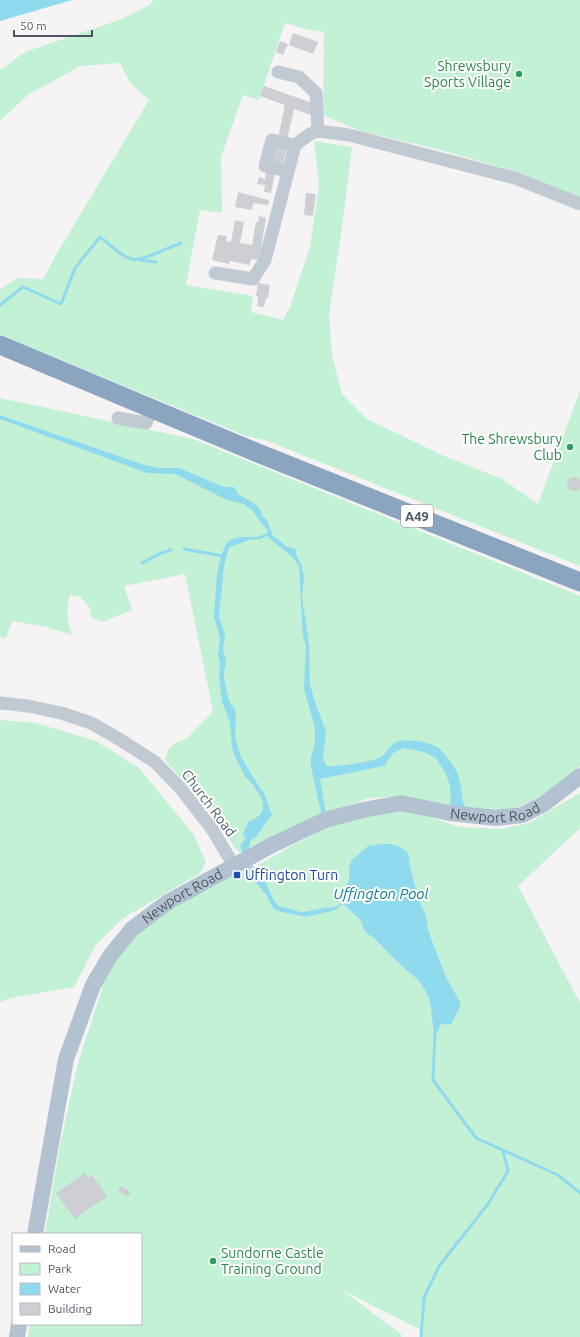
<svg xmlns="http://www.w3.org/2000/svg" width="580" height="1337" font-family="Ubuntu,sans-serif">
	<rect width="100%" height="100%" fill="#f5f3f3"/>
	<!-- green -->
	<g fill="#c3f1d5">
		<polygon points="154,0 580,0 580,198 518,172 433,148 360,131 323,115 324,32 309,30 285,23 259,100 243,95 221,157 222,213 200,210 186,285 253,296 251,312 283,320 290,307 310,247 319,185 314,141 352,147 342,227 329,315 332,355 342,394 367,419 444,456 502,479 538,504 580,391 580,566 265,440 249,437 0,335 0,289 18,278 43,279 56,255 149,100 130,83 120,63 81,66 29,94 2,119 0,123 0,70 25,52 122,19 149,5"/>
		<path d="M0,398l193,41 387,157v170l-41,33 -29,10 -22,4 -83,-17 -37,2 -42,16 -83,40c-14,-7 -15,-22 -22,-35 -6,-11 -19,-17 -27,-26 -10,-10 -19,-22 -29,-33l3,-10 7,-7 11,-4 27,-28 -28,-137 -61,12 8,24 -30,12 -11,-5 -1,-9 -9,-11 -11,-2c-4,16 -3,24 2,40l-26,-8 -34,-6 -6,17 -6,-1z"/>
		<polygon points="0,720 36,723 96,741 139,768 194,835 206,862 200,873 122,919 95,946 74,987 11,998 0,1002"/>
		<polygon points="580,793 580,828 518,886 580,1003 580,1337 421,1337 421,1330 342,1290 402,1335 401,1337 28,1337 30,1324 141,1324 141,1234 45,1234 60,1145 78,1063 102,989 102,977 149,917 247,867 248,877 257,884 275,906 310,915 321,910 335,910 343,904 360,921 365,932 375,939 392,957 419,981 425,990 429,999 434,1036 438,1032 441,1024 443,1023 460,1003 447,979 431,938 428,929 426,916 418,897 410,866 409,857 349,868 349,880 342,893 341,903 335,907 323,908 309,911 301,912 279,907 274,900 266,883 253,868 295,844 333,825 366,812 404,809 460,827 500,829 529,823"/>
	</g>
	<!-- water -->
	<g fill="#90daee">
		<polygon points="0,0 72,0 0,21"/>
		<path d="M0,415l144,50 15,3h20l45,19h9l2,1 3,6 17,10 5,5 2,7 5,4 6,16 13,10 11,4 -1,4 5,10 3,12 -2,21 7,47 1,39 4,16 12,32 -3,29 4,6c10,1 45,-4 54,-9 6,-4 8,-11 15,-15 10,-4 30,0 39,4 7,3 18,19 22,26 5,12 4,27 9,39l-15,-3 -1,-22 -4,-12 -10,-16 -12,-6 -20,-4 -11,5 -9,13 -64,13 6,35 -4,2 -11,-49v-9l4,-15v-15l-11,-39 2,-44 -3,-8 -4,-71 -7,-9 -25,-21 -7,3 -11,1 -19,7 -3,7 -3,12 -5,50 6,19 -2,14 3,12 -2,11v6l5,23 7,11 -1,25 6,20 19,31 4,5 8,22 -16,22 -5,3 -3,12 3,12 15,19 8,17 5,6 22,6 8,-1 14,-3 12,-1 6,-4 1,-10 7,-13v-12l2,-7 17,-15 14,-2h9l9,3 7,5 2,5 1,9 8,31 8,19 2,13 3,9 16,41 13,23v5l-9,17 -4,1 -4,-2 -2,1 -3,8 -4,4 -3,-26 -2,-11 -4,-9 -6,-9 -27,-24 -17,-18 -10,-7 -5,-12 -17,-16 -8,6h-14l-11,5 -27,-4 -8,-5 -18,-22 -9,-7 -5,-23 -3,-9 6,-6 -3,-5 5,-12 8,-4 5,-5 2,-4v-6l-3,-7 -7,-11 -8,-9 -10,-19 -3,-11 -2,-24 -8,-20 -3,-27 1,-12 -2,-9 2,-16 -6,-21 3,-44 4,-17 5,-12 4,-4 10,-3h17l11,-4 -1,-4 -6,-6 -8,-12 -9,-7 -19,-5 -50,-25 -28,-1 -147,-54z"/>
	</g>
	<g fill="none" stroke-linecap="round" stroke-linejoin="round">
		<!-- stream -->
		<g stroke="#90daee" stroke-width="3">
			<polyline points="140,260 156,262"/>
			<path d="M0,305l23,-18 38,17 14,-36 25,-31c10,7 19,18 31,22 11,3 38,-12 50,-16"/>
			<polyline points="184,549 223,556"/>
			<polyline points="142,563 159,554 171,550"/>
			<polyline points="269,898 275,908 284,911 306,915 330,910"/>
			<polyline points="435,1033 433,1080 476,1138 558,1175 580,1193"/>
			<polyline points="421,1337 424,1298 439,1266 488,1204 508,1171 503,1151"/>
		</g>
	</g>
	<!-- building -->
	<g fill="#cdcfd5">
		<polygon points="293,33 318,42 313,54 289,45"/>
		<polygon points="280,41 288,44 283,55 276,52"/>
		<polygon points="264,86 315,104 311,115 294,109 287,140 278,138 285,105 260,96"/>
		<polygon points="277,143 287,146 282,168 272,165"/>
		<polygon points="266,172 275,174 271,193 264,192 265,185 257,184 259,177 265,179"/>
		<polygon points="238,192 269,200 268,205 253,203 252,210 235,207"/>
		<polygon points="306,193 316,194 313,216 304,215"/>
		<polygon points="259,216 266,218 259,260 251,259 250,265 230,261 229,264 212,260 218,235 227,236 226,241 231,242 235,220 244,222 240,243 252,245 256,222 258,222"/>
		<polygon points="258,283 270,285 268,298 266,298 264,307 257,306 258,296 256,296"/>
		<circle cx="574" cy="484" r="7"/>
		<polygon points="85,1173 88,1178 92,1175 107,1196 75,1219 56,1193"/>
		<polygon points="121,1186 131,1192 128,1197 118,1191"/>
	</g>
	<g fill="none" stroke-linecap="round" stroke-linejoin="round">
		<!-- minor -->
		<g stroke="#c1cad2" stroke-width="13">
			<polyline points="278,72 299,77 316,93 318,131"/>
			<polyline points="288,171 265,166 272,140 295,145"/>
			<polyline points="215,273 253,279 265,260 295,145 310,134 318,131 349,135 515,178 580,204"/>
			<polyline points="118,418 146,423 152,409"/>
			<polyline points="0,703 28,706 61,713 91,723 119,739 155,762 181,789 212,829 234,866"/>
		</g>
		<!-- major -->
		<g stroke="#b3c2d1" stroke-width="16">
			<path id="s1" d="M35,1234l31,-175 27,-74 17,-29 22,-27 36,-27 104,-57 53,-25 38,-10 38,-7 49,10 46,5 26,-3 22,-11 36,-28"/>
			<polyline points="17,1337 19,1324"/>
		</g>
		<!-- highway -->
		<polyline stroke="#8ba5c1" stroke-width="19" points="0,345 253,451 580,582"/>
	</g>
	<!-- markers -->
	<g fill="#2e9e5b" stroke="#fff" stroke-width="1.5">
		<circle cx="519" cy="74" r="4"/>
		<circle cx="570" cy="447" r="4"/>
		<circle cx="213" cy="1261" r="4"/>
	</g>
	<rect fill="#1a4fb4" stroke="#fff" stroke-width="1.5" x="233" y="871" width="8" height="8" rx="2"/>
	<g text-anchor="middle" dominant-baseline="central" stroke-width="4" stroke-linejoin="round" paint-order="stroke">
		<!-- shield labels -->
		<rect fill="#fff" stroke="#808990" stroke-width="1" x="401" y="505" width="32" height="22" rx="3"/>
		<g font-size="13" font-weight="bold" fill="#4a5661">
			<text x="417" y="516">A49</text>
		</g>
		<!-- leisure labels -->
		<g font-size="14" fill="#27864d" stroke="#fff" text-anchor="end">
			<text x="511" y="66">Shrewsbury<tspan x="511" dy="16">Sports Village</tspan></text>
			<text x="562" y="439">The Shrewsbury<tspan x="562" dy="16">Club</tspan></text>
			<text x="221" y="1253" text-anchor="start">Sundorne Castle<tspan x="221" dy="16">Training Ground</tspan></text>
		</g>
		<!-- street labels -->
		<g font-size="14" fill="#4a5661" stroke="#fff">
			<text transform="translate(209 803) rotate(53)">Church Road</text>
			<text stroke="none"><textPath href="#s1" startOffset="721">Newport Road</textPath></text>
			<text stroke="none"><textPath href="#s1" startOffset="385">Newport Road</textPath></text>
		</g>
		<!-- transit labels -->
		<g font-size="14" fill="#164399" stroke="#fff" text-anchor="start">
			<text x="245" y="875">Uffington Turn</text>
		</g>
		<!-- water labels -->
		<g font-size="15" font-style="italic" fill="#0c7c9b" stroke="#fff">
			<text x="381" y="893">Uffington Pool</text>
		</g>
	</g>
	<!-- legend -->
	<rect x="12" y="1233" width="130" height="92" fill="#ffffff" stroke="#b7bbc0"/>
	<rect x="20" y="1246" width="20" height="6" fill="#b3c2d1" stroke="#b7bbc0"/>
	<text x="48" y="1253" font-size="12" fill="#4a5661">Road</text>
	<rect x="20" y="1263" width="20" height="12" fill="#c3f1d5" stroke="#b7bbc0"/>
	<text x="48" y="1273" font-size="12" fill="#4a5661">Park</text>
	<rect x="20" y="1283" width="20" height="12" fill="#90daee" stroke="#b7bbc0"/>
	<text x="48" y="1293" font-size="12" fill="#4a5661">Water</text>
	<rect x="20" y="1303" width="20" height="12" fill="#cdcfd5" stroke="#b7bbc0"/>
	<text x="48" y="1313" font-size="12" fill="#4a5661">Building</text>
	<!-- scale -->
	<path d="M14 30v6h78v-6" fill="none" stroke="#4a5661" stroke-width="2"/>
	<text x="20" y="30" font-size="12" fill="#4a5661" stroke="#ffffff" stroke-width="3" paint-order="stroke">50 m</text>
</svg>
